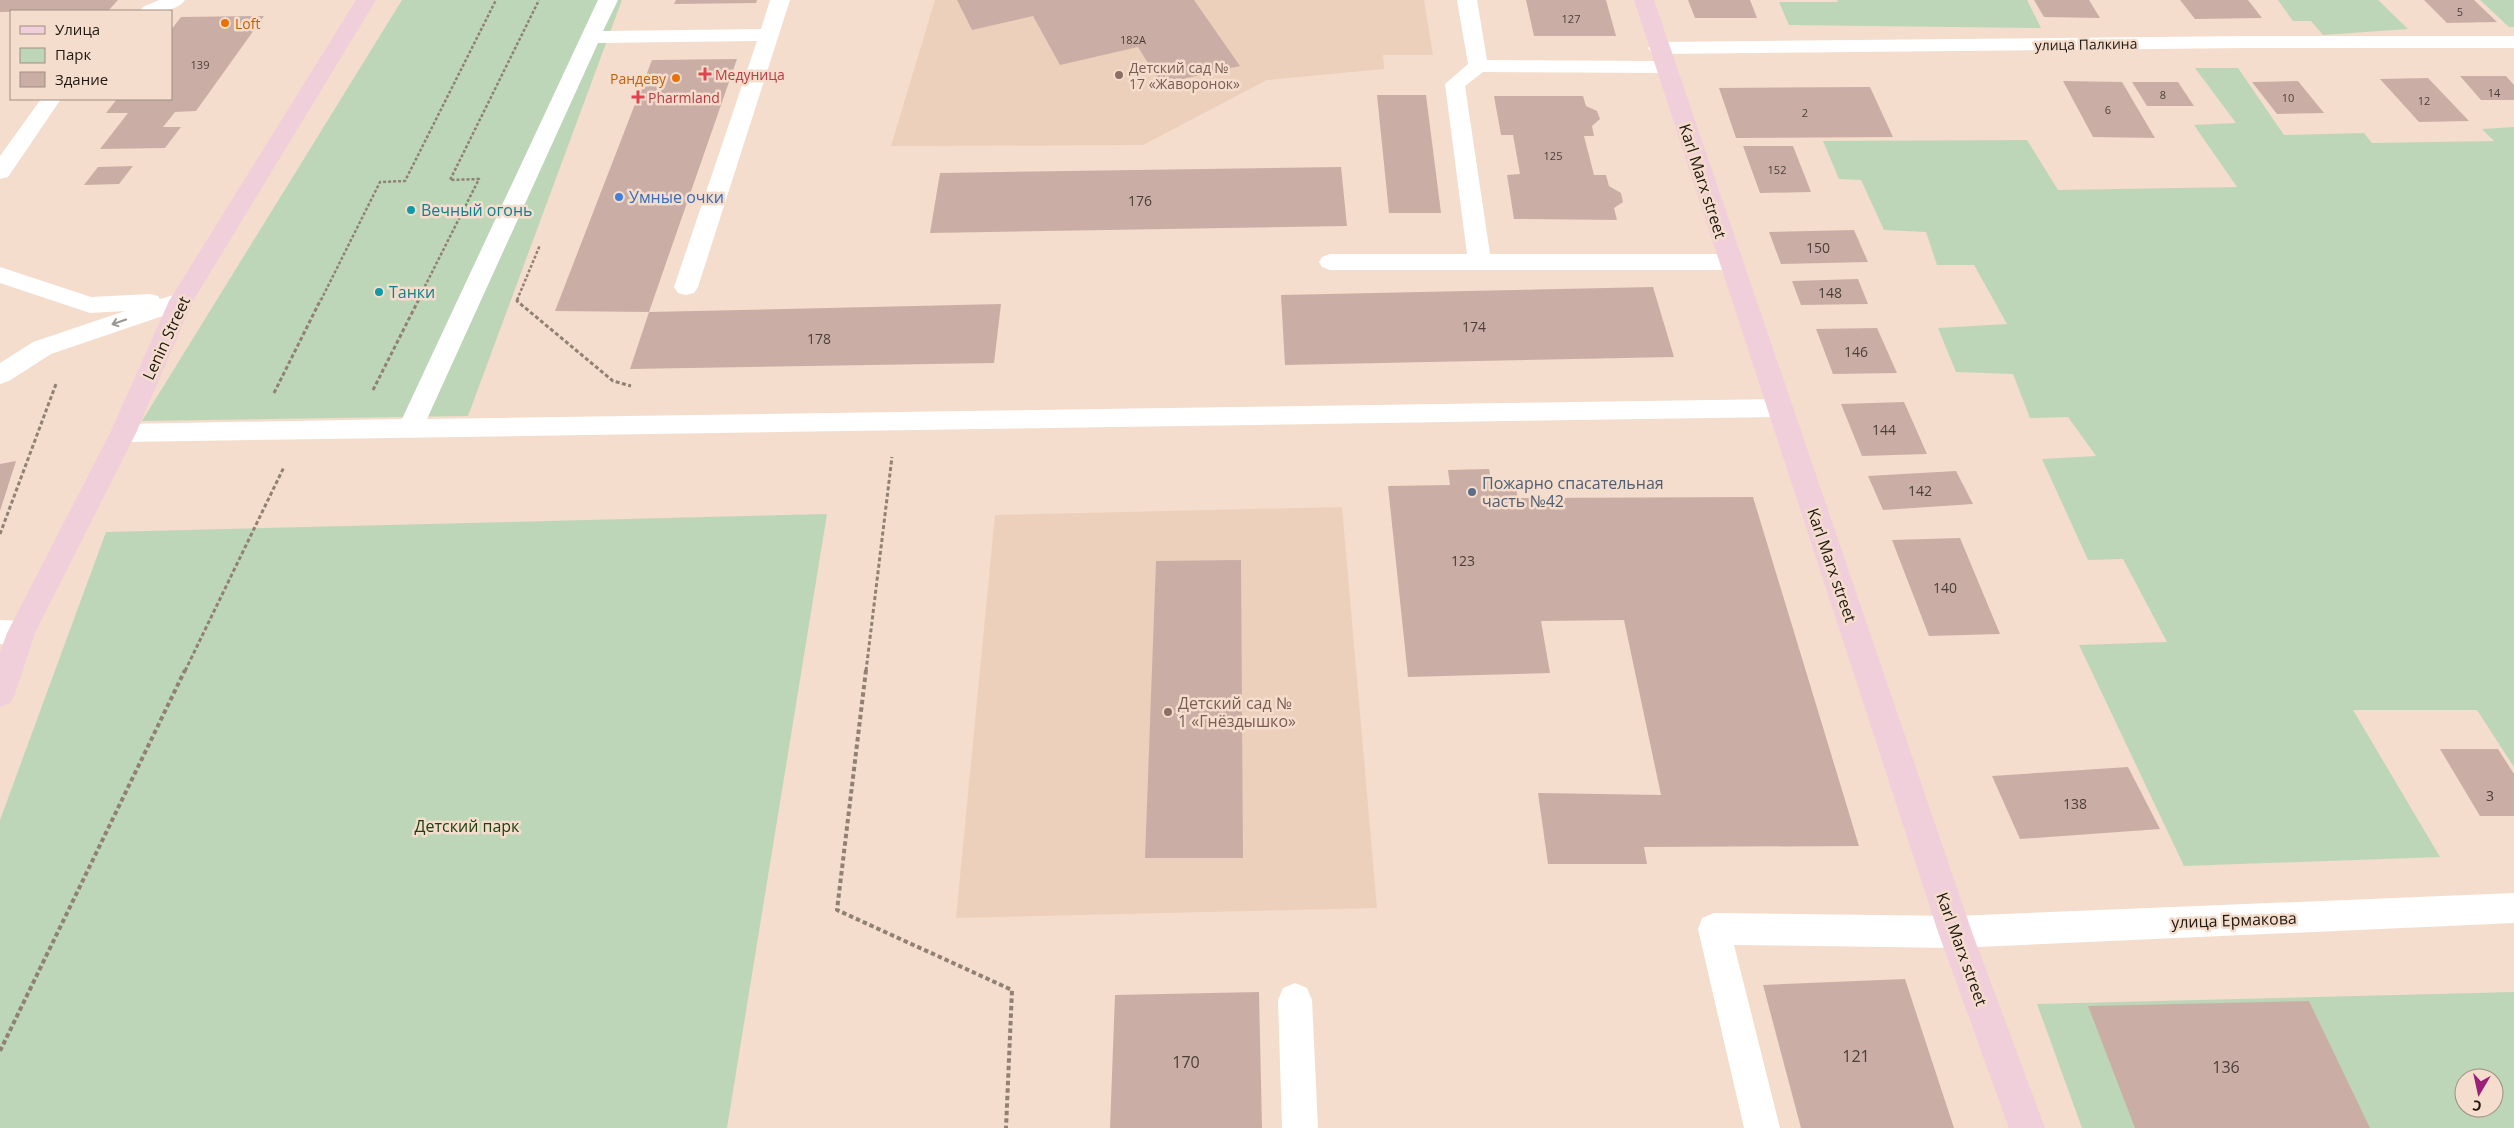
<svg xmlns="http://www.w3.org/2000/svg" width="2514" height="1128" font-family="'Open Sans',sans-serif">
	<rect width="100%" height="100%" fill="#f4ddcc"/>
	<!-- built -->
	<g fill="#edd0bb">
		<polygon points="935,0 1424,0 1433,55 1383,55 1384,69 1267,80 1143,145 891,146"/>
		<polygon points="1342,507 1377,908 956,918 995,515"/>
	</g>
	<!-- green -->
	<g fill="#bed6b8" fill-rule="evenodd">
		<polygon points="402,0 622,0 468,416 142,421"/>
		<polygon points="1837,0 2027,0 2041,28 1789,25 1779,2 1838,2"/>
		<polygon points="2278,0 2378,0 2408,29 2323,35 2311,21 2293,21"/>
		<polygon points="2480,0 2514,0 2514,27 2509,27"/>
		<polygon points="2195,68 2238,68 2284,135 2364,133 2372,143 2494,141 2482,129 2514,127 2514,767 2477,710 2353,710 2440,857 2184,866 2079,645 2167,642 2123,559 2088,560 2042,459 2096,456 2068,417 2030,418 2013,374 1956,372 1938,328 2007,324 1974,265 1937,265 1926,232 1884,230 1861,180 1839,179 1823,141 2027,140 2058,190 2237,187 2194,125 2236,123"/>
		<polygon points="827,514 727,1128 0,1128 0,820 106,532"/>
		<path d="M2514,992v136h-432l-45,-124zM2464,1078h30v30h-30z"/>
	</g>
	<!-- building -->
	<g fill="#caaea6">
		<polygon points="0,0 118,0 109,10 0,12"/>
		<polygon points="676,0 757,0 756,3 674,4"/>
		<polygon points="957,0 1194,0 1240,66 1161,84 1138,47 1060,65 1033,16 972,30"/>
		<polygon points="1526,0 1606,0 1616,36 1534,36"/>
		<polygon points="1688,0 1750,0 1757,18 1695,18"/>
		<polygon points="2034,0 2089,0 2100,18 2044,17"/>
		<polygon points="2180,0 2248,0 2262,18 2195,19"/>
		<polygon points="2424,0 2474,0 2497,22 2447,23"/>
		<polygon points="264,16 196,111 175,112 163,127 181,127 165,148 100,149 128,113 106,113 117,99 171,99 171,30 181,17"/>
		<polygon points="737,59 649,312 1001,304 994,363 630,369 649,312 555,311 652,60"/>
		<polygon points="2460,76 2506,76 2514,85 2514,100 2481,100"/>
		<polygon points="2428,78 2469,121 2419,122 2380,79"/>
		<polygon points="2063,81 2122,82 2155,138 2093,137"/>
		<polygon points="2298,81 2324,113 2277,114 2252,82"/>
		<polygon points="2132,82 2178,82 2194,106 2147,106"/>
		<polygon points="1870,87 1893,137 1736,138 1719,88"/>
		<polygon points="1377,95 1426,95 1441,213 1389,213"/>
		<polygon points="1494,96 1583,96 1586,106 1597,111 1600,119 1592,126 1594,136 1584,136 1594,175 1606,175 1609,186 1621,193 1623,202 1614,208 1617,220 1514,219 1507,175 1520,174 1513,135 1501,135"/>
		<polygon points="1743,146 1793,146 1811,192 1760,193"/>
		<polygon points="133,166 119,184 84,185 98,167"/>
		<polygon points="1341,167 1347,226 930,233 940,173"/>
		<polygon points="1854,230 1868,262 1781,264 1769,232"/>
		<polygon points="1858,279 1868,304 1801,305 1792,281"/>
		<polygon points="1653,287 1674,357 1285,365 1281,295"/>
		<polygon points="1877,328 1897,373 1833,374 1816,329"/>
		<polygon points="1904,402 1927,454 1862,456 1841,404"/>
		<polygon points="16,461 0,511 0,464"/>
		<polygon points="1489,469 1492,485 1515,485 1518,498 1753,497 1859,846 1644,847 1647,864 1548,864 1538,793 1661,795 1624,620 1541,621 1550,673 1408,677 1388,486 1450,485 1448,470"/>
		<polygon points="1956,471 1973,504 1883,510 1868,476"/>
		<polygon points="1960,538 2000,634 1929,636 1892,540"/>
		<polygon points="1241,560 1243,858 1145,858 1156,561"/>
		<polygon points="2440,749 2498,749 2514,774 2514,816 2480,816"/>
		<polygon points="2128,767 2160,829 2020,839 1992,776"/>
		<polygon points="1905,979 1954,1128 1801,1128 1763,985"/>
		<polygon points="1259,992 1262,1128 1110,1128 1115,995"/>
		<polygon points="2309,1001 2370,1128 2135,1128 2088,1006"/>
	</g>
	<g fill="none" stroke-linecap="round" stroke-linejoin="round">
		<!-- path-far2 -->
		<g stroke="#918175" stroke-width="2.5" stroke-dasharray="3 2" stroke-linecap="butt">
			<polyline points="321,300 380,182 405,181 496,0"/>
			<polyline points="418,300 479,179 450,180 539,0"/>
			<polyline points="517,300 540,245"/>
		</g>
		<!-- path-far1 -->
		<g stroke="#918175" stroke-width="3" stroke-dasharray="4 2.5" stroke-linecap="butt">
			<polyline points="518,299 517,301 613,381 631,386"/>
			<polyline points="373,390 419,299"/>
			<polyline points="274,393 321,299"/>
			<polyline points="0,534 56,384"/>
			<polyline points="185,671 284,467"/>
			<polyline points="866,671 892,457"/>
		</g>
		<!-- path -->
		<g stroke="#918175" stroke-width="4" stroke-dasharray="4.5 3" stroke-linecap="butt">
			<polyline points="866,670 837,910 1012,990 1006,1128"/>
			<polyline points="0,1051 185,670"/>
		</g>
		<!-- lane -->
		<g fill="#fff" fill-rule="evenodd">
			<path d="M159,0h26c-10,13 -30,12 -45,11l3,-4z"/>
			<polygon points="598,0 618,0 603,31 761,29 770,0 790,0 698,287 694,293 686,295 678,293 674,287 757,41 598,43 427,419 1779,399 1788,401 1792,408 1788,415 1779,417 123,442 114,440 110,433 114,426 123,424 402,419"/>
			<polygon points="1457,0 1477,0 1487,60 1665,61 1672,63 1675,67 1672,71 1665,73 1483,72 1465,86 1490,254 1730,254 1738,257 1741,262 1738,267 1730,270 1330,270 1322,267 1319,262 1322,257 1330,254 1467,254 1445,84 1468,64"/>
			<polygon points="41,99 61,99 8,177 0,179 0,156"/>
			<polygon points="0,267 91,297 150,294 158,296 160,299 181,293 189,295 193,301 189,307 51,354 9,381 0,384 0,363 33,342 125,311 90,313 0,283"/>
			<polygon points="0,620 21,621 31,625 35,633 31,641 21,645 0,644"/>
			<polygon points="1714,913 1955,916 1967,921 1972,932 1967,943 1955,948 1734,945 1780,1128 1744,1128 1698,929 1702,918"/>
			<polygon points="1295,983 1307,988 1312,1000 1318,1128 1282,1128 1278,1000 1283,988"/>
		</g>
		<!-- street -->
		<g fill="#fff" fill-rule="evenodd">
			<polygon points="2247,36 2514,36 2514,48 2247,48 1658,54 1651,52 1648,48 1651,44 1658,42"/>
			<polygon points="2514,893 2514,923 1955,948 1943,943 1938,932 1943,921 1955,916"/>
		</g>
		<!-- secondary -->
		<g fill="#f1cfda" fill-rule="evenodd">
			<polygon points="356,0 376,0 193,301 136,433 35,633 15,694 10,703 0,707 0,652 7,633 110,433 169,301"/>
			<polygon points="1634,0 1654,0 1972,932 2045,1128 2009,1128 1938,932"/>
		</g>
	</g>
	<!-- one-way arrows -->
	<defs><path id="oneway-shaft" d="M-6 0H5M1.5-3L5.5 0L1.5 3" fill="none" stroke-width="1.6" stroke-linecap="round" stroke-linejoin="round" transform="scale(1.25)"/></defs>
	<use stroke="#9b9794" href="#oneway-shaft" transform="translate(119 322) rotate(161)"/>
	<!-- markers -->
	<g fill="#e8710a" stroke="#f4ddcc" stroke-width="2">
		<circle cx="225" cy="23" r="5"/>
		<circle cx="676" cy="78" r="5"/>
	</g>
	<g fill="#e0444e" stroke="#f4ddcc" stroke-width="2">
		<path d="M702.5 66.5h5v5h5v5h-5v5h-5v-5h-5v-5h5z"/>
		<path d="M635.5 89.5h5v5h5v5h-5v5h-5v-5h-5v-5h5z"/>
	</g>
	<g fill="#8d6e63" stroke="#f4ddcc" stroke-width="2">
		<circle cx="1119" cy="75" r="5"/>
		<circle cx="1168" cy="712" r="5"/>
	</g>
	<circle fill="#3f7fe0" stroke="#f4ddcc" stroke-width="2" cx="619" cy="197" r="5"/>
	<g fill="#0f9aa8" stroke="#f4ddcc" stroke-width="2">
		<circle cx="411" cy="210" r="5"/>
		<circle cx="379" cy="292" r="5"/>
	</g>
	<circle fill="#5c6f8a" stroke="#f4ddcc" stroke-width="2" cx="1472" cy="492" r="5"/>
	<g text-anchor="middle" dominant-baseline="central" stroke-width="5" stroke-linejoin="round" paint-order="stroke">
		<!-- far-number labels -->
		<g font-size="11" fill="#4a3e37">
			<text x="2460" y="11">5</text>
			<text x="1571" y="18">127</text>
			<text x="1133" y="39">182А</text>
			<text x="200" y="64">139</text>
			<text x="2494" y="92">14</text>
			<text x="2163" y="94">8</text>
			<text x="2288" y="97">10</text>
			<text x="2424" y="100">12</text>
			<text x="2108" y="109">6</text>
			<text x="1805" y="112">2</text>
			<text x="1553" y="155">125</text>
			<text x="1777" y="169">152</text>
		</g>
		<!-- far-food labels -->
		<g font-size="14" fill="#c56008" stroke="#f4ddcc" text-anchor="start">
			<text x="235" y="23">Loft</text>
			<text x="666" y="78" text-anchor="end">Рандеву</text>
		</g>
		<!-- far-street labels -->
		<g font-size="14" fill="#201812" stroke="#f4ddcc">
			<text transform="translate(2086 44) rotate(-1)">улица Палкина</text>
		</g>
		<!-- far-education labels -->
		<g font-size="14" fill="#785e54" stroke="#f4ddcc" text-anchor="start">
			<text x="1129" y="67">Детский сад №<tspan x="1129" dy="16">17 «Жаворонок»</tspan></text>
		</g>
		<!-- far-health labels -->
		<g font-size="14" fill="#be3a42" stroke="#f4ddcc" text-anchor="start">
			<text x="715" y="74">Медуница</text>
			<text x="648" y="97">Pharmland</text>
		</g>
		<!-- number labels -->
		<g font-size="14" fill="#4a3e37">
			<text x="1140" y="200">176</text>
			<text x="1818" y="247">150</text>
			<text x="1830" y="292">148</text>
			<text x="1474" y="326">174</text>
			<text x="819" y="338">178</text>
			<text x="1856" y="351">146</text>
			<text x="1884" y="429">144</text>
			<text x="1920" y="490">142</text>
			<text x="1463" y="560">123</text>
			<text x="1945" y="587">140</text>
			<text x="2490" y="795">3</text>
			<text x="2075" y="803">138</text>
		</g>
		<!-- street labels -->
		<g font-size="16" fill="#201812" stroke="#f4ddcc">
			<text transform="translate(1703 181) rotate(72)">Karl Marx street</text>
			<text transform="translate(166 338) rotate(-65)">Lenin Street</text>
			<text transform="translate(1832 565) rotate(71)">Karl Marx street</text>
			<text transform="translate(2234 920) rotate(-2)">улица Ермакова</text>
			<text transform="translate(1962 949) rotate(70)">Karl Marx street</text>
		</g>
		<!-- shop labels -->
		<g font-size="16" fill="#366cbe" stroke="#f4ddcc" text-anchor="start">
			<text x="629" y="197">Умные очки</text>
		</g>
		<!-- culture labels -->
		<g font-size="16" fill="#0d838f" stroke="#f4ddcc" text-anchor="start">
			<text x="421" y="210">Вечный огонь</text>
			<text x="389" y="292">Танки</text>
		</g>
		<!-- service labels -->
		<g font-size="16" fill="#4e5e75" stroke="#f4ddcc" text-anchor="start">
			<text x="1482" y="483">Пожарно спасательная<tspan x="1482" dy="18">часть №42</tspan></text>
		</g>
		<!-- education labels -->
		<g font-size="16" fill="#785e54" stroke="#f4ddcc" text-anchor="start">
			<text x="1178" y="703">Детский сад №<tspan x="1178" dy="18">1 «Гнёздышко»</tspan></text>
		</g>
		<!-- park labels -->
		<g font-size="16" fill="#1c4010" stroke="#f4ddcc">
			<text x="467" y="826">Детский парк</text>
		</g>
		<!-- near-number labels -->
		<g font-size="16" fill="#4a3e37">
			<text x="1856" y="1056">121</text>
			<text x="1186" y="1062">170</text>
			<text x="2226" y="1067">136</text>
		</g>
	</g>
	<!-- legend -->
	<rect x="10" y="10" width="162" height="90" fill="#f4ddcc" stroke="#9f8e82"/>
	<rect x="20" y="26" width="25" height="8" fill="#f1cfda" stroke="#9f8e82"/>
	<text x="55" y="35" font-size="15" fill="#201812">Улица</text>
	<rect x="20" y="48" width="25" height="15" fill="#bed6b8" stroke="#9f8e82"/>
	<text x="55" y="60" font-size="15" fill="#201812">Парк</text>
	<rect x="20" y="72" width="25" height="15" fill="#caaea6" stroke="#9f8e82"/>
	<text x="55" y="85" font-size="15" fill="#201812">Здание</text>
	<!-- north arrow -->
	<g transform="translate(2479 1093) rotate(189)"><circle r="24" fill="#f4ddcc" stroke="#9f8e82"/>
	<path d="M0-4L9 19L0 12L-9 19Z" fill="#9a2079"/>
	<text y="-8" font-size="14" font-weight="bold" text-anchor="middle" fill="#201812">С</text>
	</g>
</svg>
